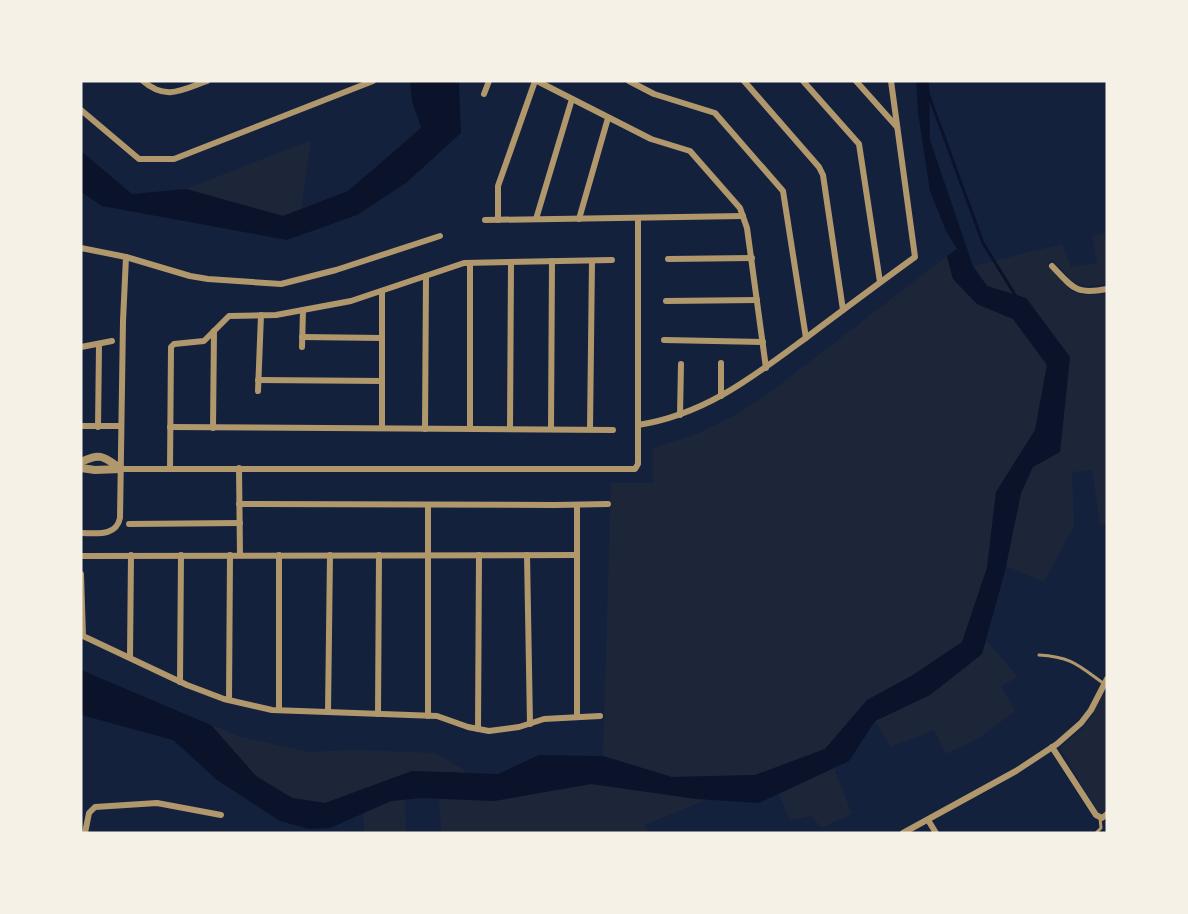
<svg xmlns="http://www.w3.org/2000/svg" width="1188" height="914" font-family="'Open Sans',sans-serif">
	<rect width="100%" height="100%" fill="#14213d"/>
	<!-- green -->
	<g fill="#1d2539">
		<polygon points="311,140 301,209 283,216 186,189"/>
		<path d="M1107,232v52c-35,5 -32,-1 -55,-25l-5,5 23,26 13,5 24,-1v230l-7,1 -8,-55 -20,2 2,54 -30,56 -38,-16 15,-73 11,-26 28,-15 10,-95 -44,-59 -39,-12 -14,-20 89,-22 9,23 26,-4 -5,-27z"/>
		<polygon points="947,256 953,279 977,304 1013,319 1047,365 1035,430 996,492 987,568 962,642 913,675 867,700 825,749 755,775 672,777 603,756 611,483 653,483 653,448 699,433 737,414 773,390"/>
		<polygon points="986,640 1018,677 1001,686 1015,711 979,738 946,754 934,730 891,747 875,721 930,695 982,654"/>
		<polygon points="1107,689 1107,809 1100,815 1060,748 1085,726"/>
		<polygon points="211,725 241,737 309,752 353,750 435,753 468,772 412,771 325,803 292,798 256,776"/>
		<polygon points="834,768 852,814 821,828 812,816 790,820 779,794"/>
		<polygon points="591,784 708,799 645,825 649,833 441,833 439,799 494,801"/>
		<polygon points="405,800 406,833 364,833 363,813 391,801"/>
	</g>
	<!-- water -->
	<g fill="#0b132b">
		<polygon points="410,81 459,81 461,133 406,183 357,215 287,240 102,206 81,192 81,151 132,194 186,189 283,216 348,191 421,128 412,101"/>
		<polygon points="916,81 929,81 930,140 973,266 987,286 1026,298 1070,357 1060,452 1033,467 1021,493 1005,571 982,654 930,695 875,721 849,761 759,803 696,799 591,784 494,801 421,798 391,801 330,828 309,829 280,821 217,780 173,740 81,715 81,670 211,725 256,776 292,798 325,803 412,771 498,774 539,755 603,756 672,777 755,775 825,749 867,700 913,675 962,642 987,568 996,492 1035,430 1047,365 1013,319 977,304 953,279 947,256 957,249 946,231 930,191 918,113"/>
	</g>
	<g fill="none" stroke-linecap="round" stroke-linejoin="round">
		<!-- stream -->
		<polyline stroke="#0b132b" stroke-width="3" points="928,93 983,243 1017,298"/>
		<!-- service -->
		<g stroke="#b1986c" stroke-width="3">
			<path d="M1039,655c33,2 39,10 64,28"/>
			<polyline points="1096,833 1101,828 1100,818"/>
		</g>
		<!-- minor -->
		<g stroke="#b1986c" stroke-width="6">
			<path d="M143,81c23,20 39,9 64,0"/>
			<polyline points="537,81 651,139 690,151 740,208 747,228 766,368"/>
			<polyline points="629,81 654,94 715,113 783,191 806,338"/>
			<polyline points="744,81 819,167 823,175 843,310"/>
			<polyline points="803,81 859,144 880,282"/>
			<polyline points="856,81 897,127"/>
			<polyline points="484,94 489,81"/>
			<polyline points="81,110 139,159 174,159 373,81"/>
			<polyline points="536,219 572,99"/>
			<polyline points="579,219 608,118"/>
			<polyline points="485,220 743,216"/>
			<polyline points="498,220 498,186 535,81"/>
			<polyline points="81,248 126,257 190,276 208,279 281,284 336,270 440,236"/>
			<polyline points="668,259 752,258"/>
			<path d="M1052,266c21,22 23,29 55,23"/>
			<polyline points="382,291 382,428"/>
			<polyline points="666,301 757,300"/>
			<polyline points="302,337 382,338"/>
			<polyline points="664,340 763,342"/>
			<polyline points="81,347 112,341"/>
			<polyline points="302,347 303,310"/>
			<polyline points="258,380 382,381"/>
			<polyline points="258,391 261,315"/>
			<polyline points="721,396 721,363"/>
			<polyline points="680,415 681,364"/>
			<path d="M638,425c67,-10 116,-49 169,-88 36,-27 72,-54 108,-80l-24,-176"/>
			<polyline points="81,426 119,426"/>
			<polyline points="98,427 99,345"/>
			<polyline points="170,427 613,430"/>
			<polyline points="213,428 214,331"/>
			<polyline points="425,429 426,276"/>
			<polyline points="470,429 470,263"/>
			<polyline points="510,429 511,262"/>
			<polyline points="551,429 552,261"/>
			<polyline points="590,429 592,261"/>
			<polyline points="239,468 240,555"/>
			<polyline points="121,469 635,469 638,464 638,218"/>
			<polyline points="170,469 171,347 174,344 204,341 229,316 276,315 351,301 464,263 612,260"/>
			<polyline points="239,504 555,505 608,504"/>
			<polyline points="428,505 428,716"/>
			<polyline points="577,505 577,716"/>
			<polyline points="129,524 240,523"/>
			<path d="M81,533c15,0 35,4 39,-15l3,-197 3,-64"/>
			<polyline points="279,555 279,710"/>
			<polyline points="527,555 530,724"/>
			<polyline points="81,556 577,555"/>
			<polyline points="81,574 83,636 187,685 224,699 272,710 437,716 468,727 489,731 519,727 544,719 600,716"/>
			<polyline points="130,657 131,555"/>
			<polyline points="180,682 181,555"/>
			<polyline points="229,700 230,555"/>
			<polyline points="328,712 330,555"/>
			<polyline points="378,714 379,555"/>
			<polyline points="478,729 479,555"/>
			<polyline points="1052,747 1096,815 1102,818 1107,814"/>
			<polyline points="928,820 936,833"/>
			<polyline points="85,833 89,813 95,807 157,803 221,815"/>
			<polyline points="903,833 1016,771 1057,744 1081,723 1091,710 1107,679"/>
		</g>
		<!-- tertiary -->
		<g stroke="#b1986c" stroke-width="8">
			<path d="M81,462c20,-10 23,-5 40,7"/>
			<polyline points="81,468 95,470 121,469"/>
		</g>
	</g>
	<!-- border -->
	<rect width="1188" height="914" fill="none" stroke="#f6f1e7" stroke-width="165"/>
</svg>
